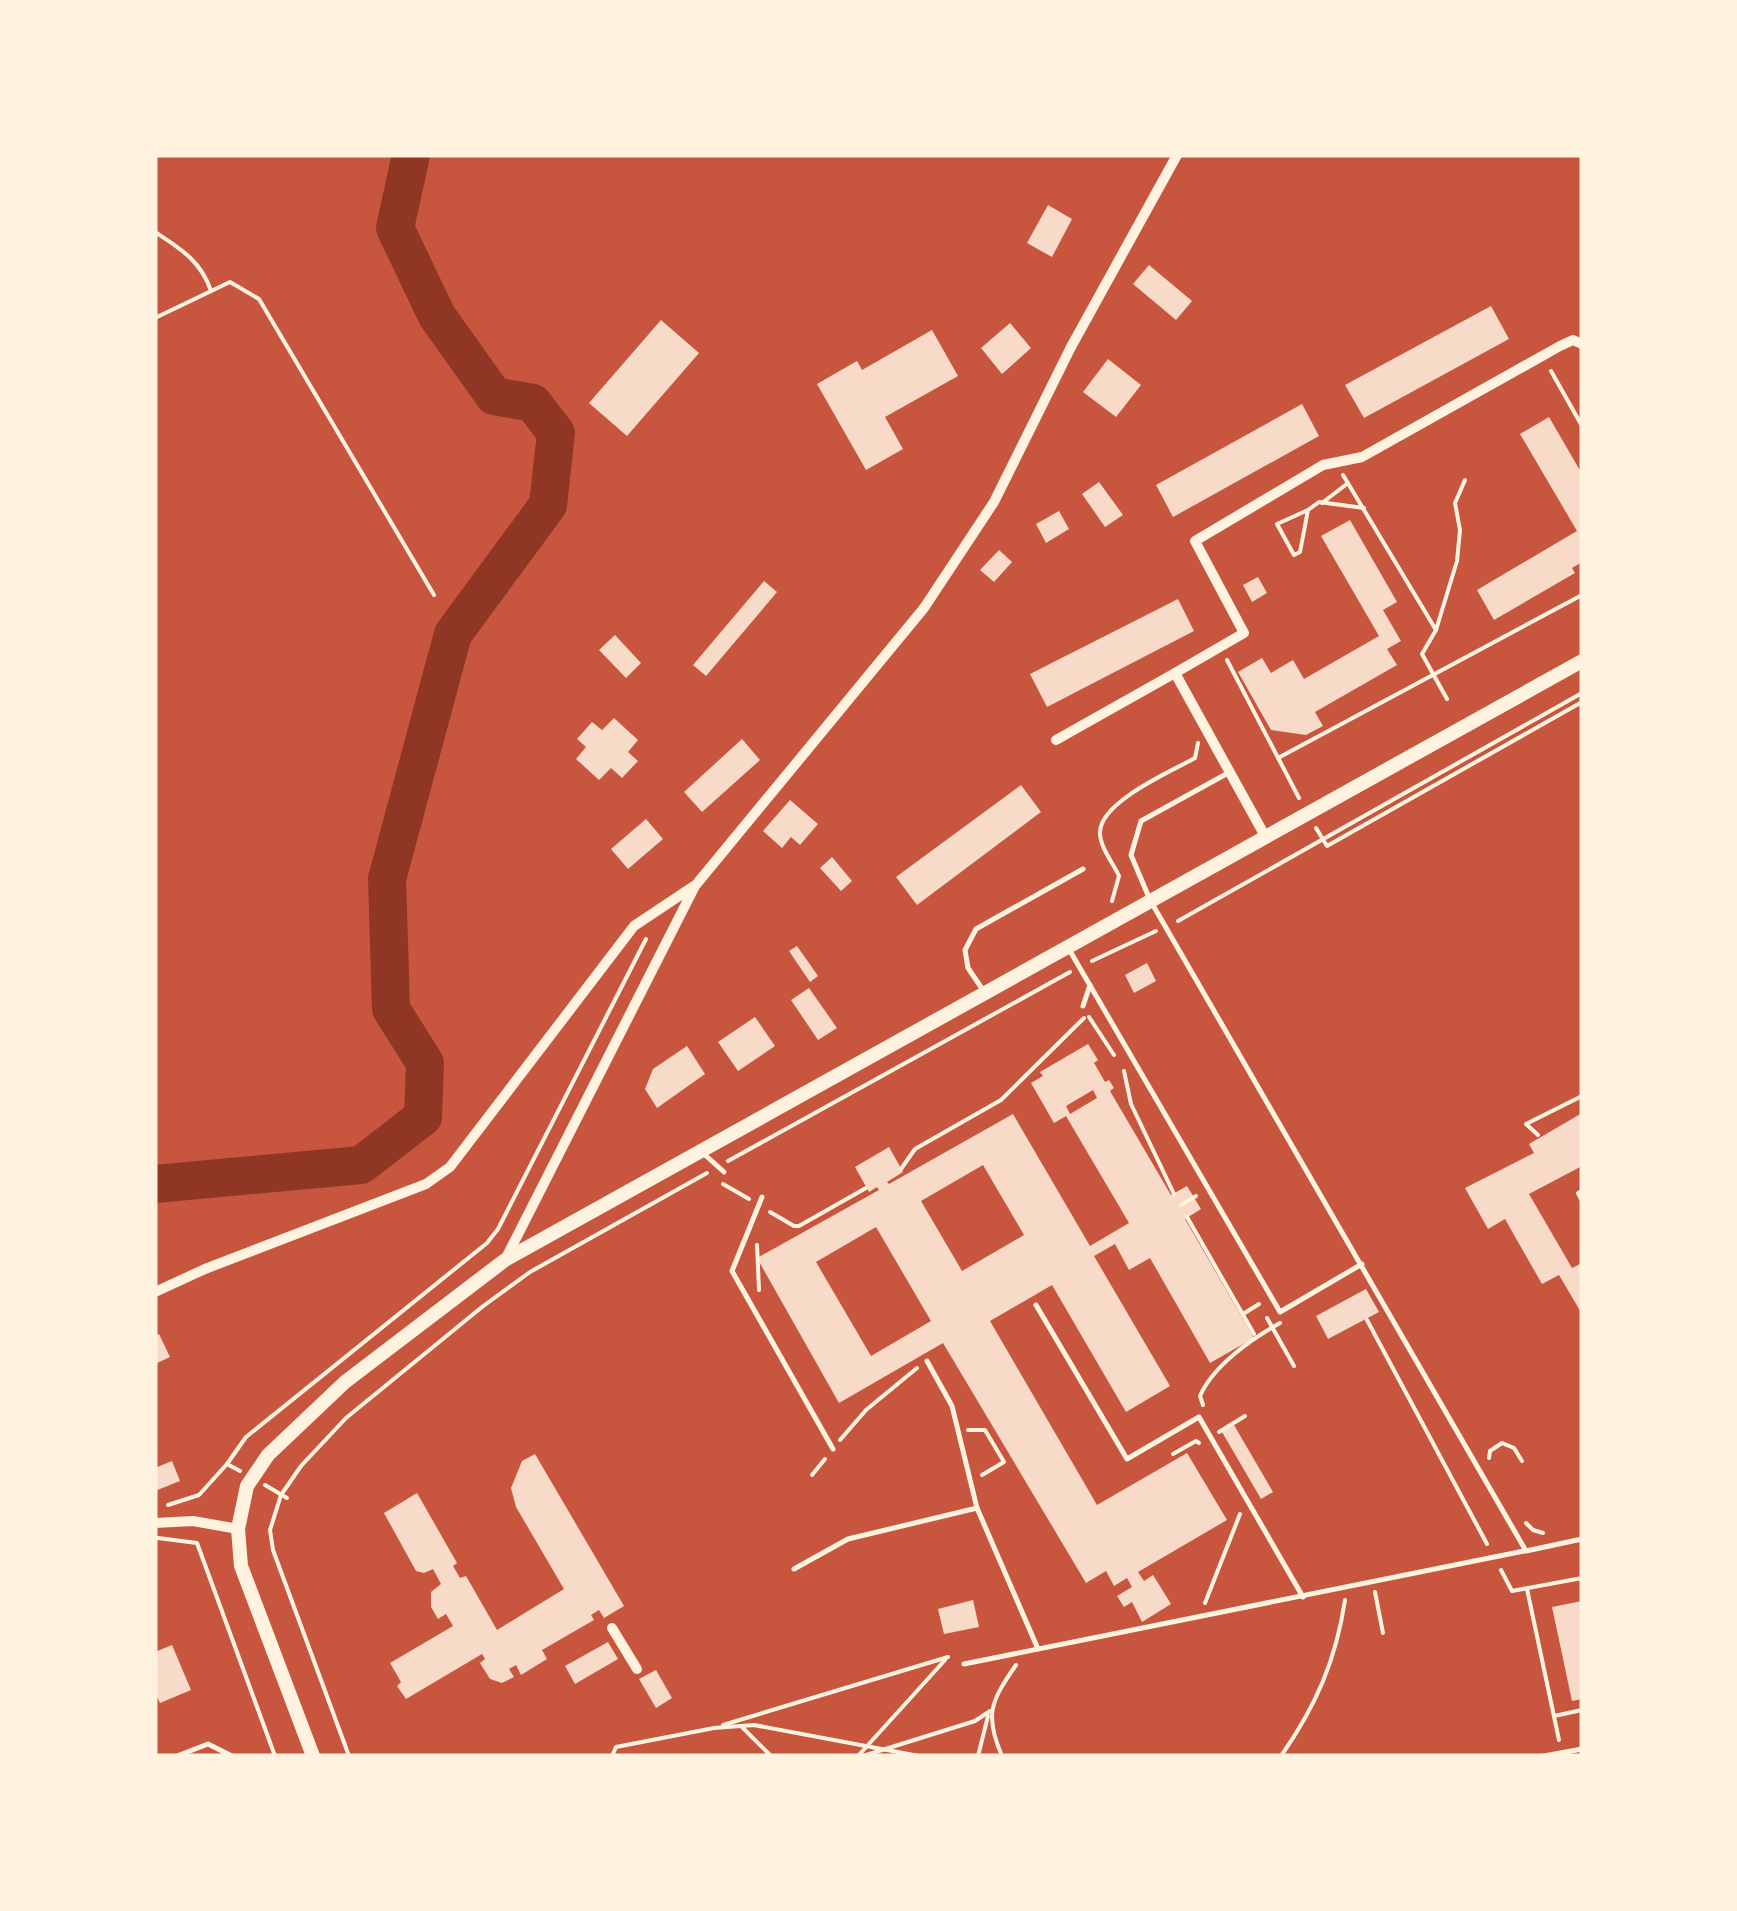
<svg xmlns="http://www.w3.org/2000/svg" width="1737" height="1911" font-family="'Asap Condensed',sans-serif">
	<rect width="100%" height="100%" fill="#c8553d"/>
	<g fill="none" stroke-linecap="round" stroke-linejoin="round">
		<!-- river -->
		<polyline stroke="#8f3625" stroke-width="38" points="155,1184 361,1165 423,1117 425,1063 391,1009 387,879 453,634 548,505 556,433 533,403 494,396 437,316 395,228 411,155"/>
	</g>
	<!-- building -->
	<g fill="#f7dbc8" fill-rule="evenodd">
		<polygon points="1048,205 1072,219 1052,257 1027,243"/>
		<polygon points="1149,265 1192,301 1176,320 1133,284"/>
		<polygon points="1491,306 1509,339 1364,418 1345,385"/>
		<polygon points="661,320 699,353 627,436 589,403"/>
		<polygon points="1010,323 1031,348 1002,374 981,348"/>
		<polygon points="932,330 958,376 885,417 903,449 866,470 817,384 857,361 862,370"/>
		<polygon points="1108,359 1141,385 1116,417 1083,392"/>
		<polygon points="1302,404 1319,436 1173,517 1156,485"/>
		<polygon points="1549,417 1582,474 1582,562 1572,568 1575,573 1494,620 1477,590 1577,531 1520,434"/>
		<polygon points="1099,482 1123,515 1105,527 1082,494"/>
		<polygon points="1059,511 1069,529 1046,543 1036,524"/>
		<polygon points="1350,520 1397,602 1383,610 1401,641 1387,649 1397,665 1315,712 1323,726 1306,735 1271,730 1238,672 1262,658 1271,673 1293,660 1304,679 1379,636 1321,536"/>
		<polygon points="999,550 1012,562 994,582 980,570"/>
		<polygon points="1258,577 1267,593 1252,602 1243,585"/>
		<polygon points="764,581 777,592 706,676 693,665"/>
		<polygon points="1178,599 1194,631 1047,707 1030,674"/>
		<polygon points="615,635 641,663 626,678 599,650"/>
		<polygon points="614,718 638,740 628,752 638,761 622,778 611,768 599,780 576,759 586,747 577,739 592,722 602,730"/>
		<polygon points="742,739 760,760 702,812 684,792"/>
		<polygon points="1021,785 1041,812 917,905 896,877"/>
		<polygon points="790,800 818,824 800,845 791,837 782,848 763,831"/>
		<polygon points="646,819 663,839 628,869 611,849"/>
		<polygon points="832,857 852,881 841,891 820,868"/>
		<polygon points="797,946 818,976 810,982 789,951"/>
		<polygon points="1147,963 1156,981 1134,993 1125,975"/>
		<polygon points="809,988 837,1028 818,1040 791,1000"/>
		<polygon points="755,1017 775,1046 738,1071 718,1042"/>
		<path d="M1088,1044l10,16 -4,3 11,19 4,-2 5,8 -4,3 61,104 16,-9 14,23 -16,10 69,119 -44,25 -60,-105 -21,12 -14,-26 -21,12 76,130 -44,26 -74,-127 -62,36 107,184 90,-52 40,67 -89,52 6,9 9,-6 18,29 -29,18 -10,-20 -8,5 -7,-11 15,-9 -5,-9 -13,8 -8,-15 -20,12 -143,-240 -104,60 -82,-145 122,-68 -2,-3 -8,5 -14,-25 34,-20 14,25 -16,10 2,2 124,-70 77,132 39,-23 -63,-107 -12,7 -23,-40 12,-7 -3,-4zM1093,1090l4,8 -27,16 -4,-8zM983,1165l41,70 -62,36 -41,-70zM876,1227l55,94 -60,35 -55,-94z"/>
		<polygon points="687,1046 705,1074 657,1108 645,1089 653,1069"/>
		<polygon points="1582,1113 1582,1166 1529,1194 1572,1268 1582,1263 1582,1314 1559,1275 1542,1284 1505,1219 1488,1229 1465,1188 1534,1153 1529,1144"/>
		<polygon points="1366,1289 1379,1312 1328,1339 1316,1316"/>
		<polygon points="159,1334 170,1357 155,1364 155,1336"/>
		<polygon points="1234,1425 1273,1492 1261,1499 1222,1432"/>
		<polygon points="535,1454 624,1606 604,1618 599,1610 591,1615 594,1620 542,1650 547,1659 521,1675 516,1665 509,1669 514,1677 502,1683 490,1679 480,1663 485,1659 482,1654 406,1699 397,1686 401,1682 390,1663 453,1626 446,1614 438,1619 431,1607 431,1592 441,1584 433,1569 424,1573 416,1571 384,1513 417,1493 457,1563 453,1566 460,1578 466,1576 497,1630 564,1589 516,1507 511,1488 522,1461"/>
		<polygon points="172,1461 180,1481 155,1491 155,1468"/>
		<polygon points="973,1600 979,1627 944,1634 938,1609"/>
		<polygon points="1582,1601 1582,1699 1572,1701 1552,1607"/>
		<polygon points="608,1642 618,1659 575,1684 565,1666"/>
		<polygon points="172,1645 191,1690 160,1703 155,1692 155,1652"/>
		<polygon points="656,1670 672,1698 656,1708 639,1679"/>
	</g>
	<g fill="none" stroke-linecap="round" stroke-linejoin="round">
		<!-- path -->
		<g stroke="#fff3e0" stroke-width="4">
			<path d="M155,232c26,17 46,29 56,59"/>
			<polyline points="155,318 230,282 259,299 434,595"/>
			<polyline points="1551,371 1582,426"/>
			<polyline points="1343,475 1436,630 1422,654 1447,699"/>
			<polyline points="1322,503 1348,483"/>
			<polyline points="1308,510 1277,524 1294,555 1300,552 1308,510 1319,502 1364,508"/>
			<polyline points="1436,630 1457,561 1460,530 1455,503 1465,480"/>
			<polyline points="1227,660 1299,798"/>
			<polyline points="1278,758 1582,595"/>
			<polyline points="1316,828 1327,846 1582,702"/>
			<path d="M1112,901l7,-25c-6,-13 -19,-29 -19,-43 -1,-31 72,-62 95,-75l3,-15"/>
			<polyline points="1178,921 1582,693"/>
			<polyline points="1092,961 1156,931"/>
			<polyline points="1089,1017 1114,1055"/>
			<polyline points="1124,1071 1131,1104 1174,1194"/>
			<polyline points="1538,1135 1526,1124 1582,1096"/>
			<polyline points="728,1161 1070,972"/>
			<polyline points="901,1169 915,1149 1001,1100 1084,1018"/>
			<polyline points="723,1184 749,1199"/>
			<polyline points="1582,1191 1578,1193 1582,1201"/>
			<polyline points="1181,1205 1196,1196"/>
			<polyline points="770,1212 794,1226 799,1226 866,1188"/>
			<polyline points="1187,1217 1254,1334"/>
			<polyline points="757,1245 759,1290"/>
			<polyline points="1243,1314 1259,1304"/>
			<polyline points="1267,1318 1294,1366"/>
			<polyline points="1367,1320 1487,1544"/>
			<path d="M1203,1405l-3,-9c13,-30 51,-57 80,-73"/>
			<polyline points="968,1430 985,1430 1004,1462 982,1475"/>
			<polyline points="1219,1432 1245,1416"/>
			<polyline points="840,1440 866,1410 917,1368"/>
			<polyline points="1173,1454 1196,1441 1199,1443"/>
			<polyline points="1489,1458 1490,1451 1502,1443 1514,1448 1522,1461"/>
			<polyline points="240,1471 227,1464 246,1437 487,1243 498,1229 646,939"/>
			<polyline points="812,1475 825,1459"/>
			<polyline points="265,1485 287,1498"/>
			<polyline points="168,1505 199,1495 227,1464"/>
			<polyline points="1526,1523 1533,1530 1543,1533"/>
			<polyline points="158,1538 197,1543 275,1756"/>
			<polyline points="1501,1570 1512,1591 1582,1578"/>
			<polyline points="1527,1589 1559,1740"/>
			<polyline points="1375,1592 1383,1633"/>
			<polyline points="1205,1603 1240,1514"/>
			<polyline points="1554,1716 1582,1710"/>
			<polyline points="723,1725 948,1657"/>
			<polyline points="741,1726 771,1756"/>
			<polyline points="349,1756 273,1550 270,1530 281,1495 301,1466 346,1418 482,1307 530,1272 707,1173"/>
			<polyline points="612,1756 616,1747 714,1728 754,1725 919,1756"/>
			<polyline points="858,1756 945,1660"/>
			<polyline points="863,1756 975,1721 990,1711"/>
			<polyline points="978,1756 988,1716"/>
			<path d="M1002,1756c-18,-41 -11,-55 14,-91"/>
			<path d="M1281,1756c35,-50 55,-96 64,-156"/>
		</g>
		<!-- service -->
		<g stroke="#fff3e0" stroke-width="5">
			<polyline points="1228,773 1141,821 1131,855 1150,900 1526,1551 1582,1539"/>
			<polyline points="1070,951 1280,1312 1362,1264"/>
			<polyline points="983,990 968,968 965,950 976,929 1083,869"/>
			<polyline points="1083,1006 1090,985"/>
			<polyline points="704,1154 724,1172"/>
			<polyline points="762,1197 732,1271 833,1449"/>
			<polyline points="1036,1305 1127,1459 1199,1417 1303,1597"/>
			<polyline points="927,1361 952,1406 977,1508 1038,1649"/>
			<polyline points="794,1569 848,1539 977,1508"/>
			<polyline points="964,1664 1524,1551"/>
			<polyline points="177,1756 208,1744 232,1756"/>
			<polyline points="1544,1756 1582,1749"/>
		</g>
		<!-- minor -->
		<g stroke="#fff3e0" stroke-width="10">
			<polyline points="1056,740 1175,673"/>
			<polyline points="1265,836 1175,673 1244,633 1195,541 1323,465 1362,457 1560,346 1573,340 1582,344"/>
			<polyline points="505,1260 695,886 924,608 994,502 1071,347 1177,155"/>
			<polyline points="155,1292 205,1269 426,1184 450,1167 634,926 694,886"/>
			<polyline points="155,1523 193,1521 238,1529"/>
			<polyline points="612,1628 637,1669"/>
		</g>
		<!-- tertiary -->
		<polyline stroke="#fff3e0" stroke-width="14" points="313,1756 241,1566 238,1529 247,1486 268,1455 345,1382 505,1260 1582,661"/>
	</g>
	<!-- border -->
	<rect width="1737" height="1911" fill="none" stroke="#fff3e0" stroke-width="315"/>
</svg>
